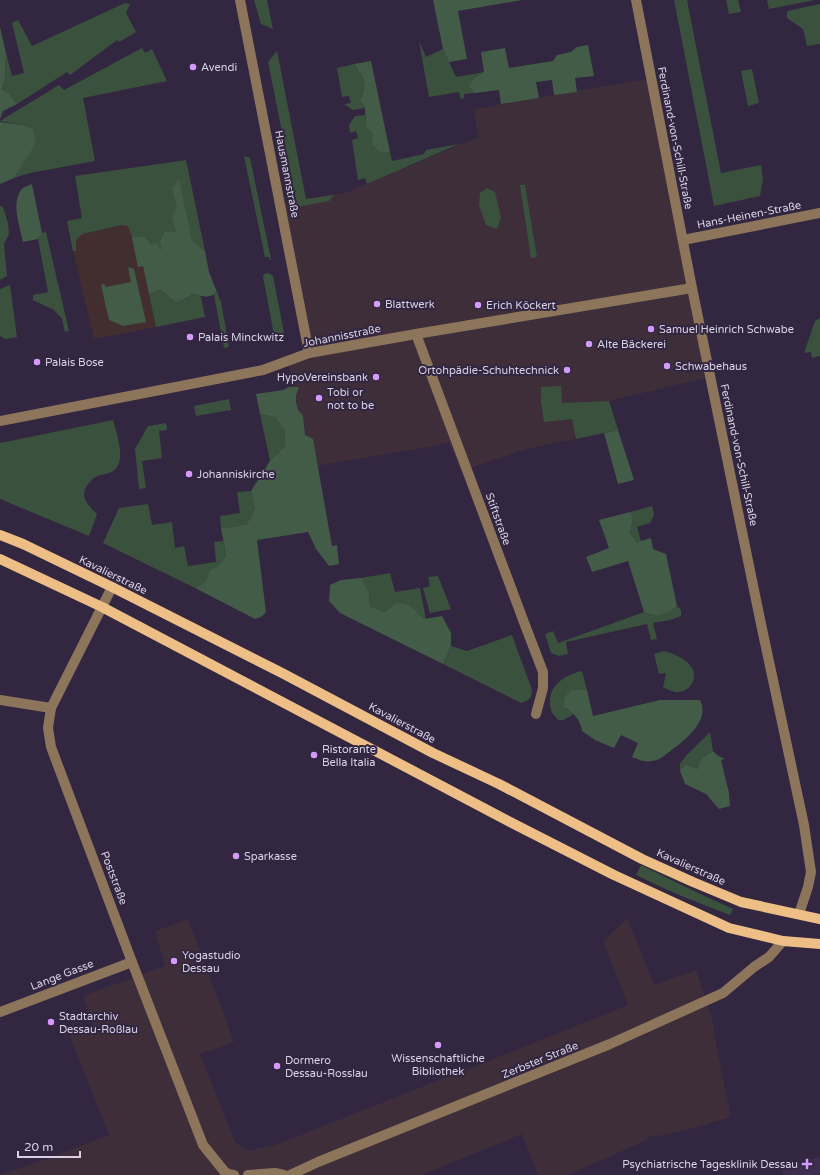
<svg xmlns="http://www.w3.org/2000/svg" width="820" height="1175" font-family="'Varela Round',sans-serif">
	<rect width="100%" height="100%" fill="#322641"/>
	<!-- commercial -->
	<g fill="#3e2e3a">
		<polygon points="655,79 714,376 609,401 618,430 527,449 460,471 449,442 434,446 304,468 288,357 313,350 284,203 348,192 478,137 474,109 629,82"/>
		<polygon points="628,918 654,985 696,970 712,1018 717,1048 731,1117 686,1130 665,1135 647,1137 647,1140 568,1175 538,1175 522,1134 422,1175 0,1175 58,1155 109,1135 69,1034 93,1025 83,996 165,966 155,931 188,919 234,1042 200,1054 234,1140 247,1151 276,1145 628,1005 603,941"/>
	</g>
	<!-- built -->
	<polygon fill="#3d2e4f" points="820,1157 820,1175 783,1175 781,1167"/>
	<!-- education -->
	<polygon fill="#422e2f" points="176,162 143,266 156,327 94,339 73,251 67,221 82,218 75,176"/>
	<!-- green -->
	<g fill="#3a513e">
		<polygon points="254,0 267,0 273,29 261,24"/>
		<polygon points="674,0 687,0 721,173 761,165 763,179 760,196 714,206"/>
		<polygon points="726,0 738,0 741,12 729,14"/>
		<polygon points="767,0 815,0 769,9"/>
		<polygon points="125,3 130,4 126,13 136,32 119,42 117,40 70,75 67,72 17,104 9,93 2,91 5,78 6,53 12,76 24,73 12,23 18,20 32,46"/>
		<polygon points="820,4 820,44 807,46 803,29 787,18 787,11"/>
		<polygon points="419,41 426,57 443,49 456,77 484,72 474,78 470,86 475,93 464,94 464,98 461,99 459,92 429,97"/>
		<polygon points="142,48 145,53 152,49 167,81 83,98 95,161 30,173 14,178 23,161 22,125 0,121 59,85 64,90"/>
		<polygon points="277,51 306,199 334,195 329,201 297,207 268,62"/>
		<path d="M354,64c3,5 7,10 9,14 3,8 0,15 -3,22l5,8 -12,2 -9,-6 7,-1 -2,-7 -7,1 -5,-29z"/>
		<polygon points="752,69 759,103 748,106 741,71"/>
		<polygon points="365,115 366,126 373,135 380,152 390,152 392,161 424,154 426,150 459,144 367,184 365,178 358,180 352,140 358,138 356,131 350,133 349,125 355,116"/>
		<polygon points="244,156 250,158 271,259 270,261 269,257 265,257"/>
		<polygon points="186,160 205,251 192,242 138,267 132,237 128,226 122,225 82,234 76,240 76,251 73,251 67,221 82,218 75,176"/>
		<polygon points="520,185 525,185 537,257 531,258"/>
		<polygon points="487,188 495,192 501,218 497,229 486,225 479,205 480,193"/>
		<polygon points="0,206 3,207 8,223 9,234 4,244 7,276 0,280"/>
		<polygon points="46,232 69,331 65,332 62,319 54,310 33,300 33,295 48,292 38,239 42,233"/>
		<polygon points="269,273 273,276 285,338 275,340 263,277 264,274"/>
		<polygon points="10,285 17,337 5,339 0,336 0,289"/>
		<polygon points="160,290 177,303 195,294 201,297 205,317 156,327 149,294"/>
		<polygon points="217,292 221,302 229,347 224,348 214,295"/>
		<polygon points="820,318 820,356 812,358 811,352 804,353 815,321"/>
		<polygon points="561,386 562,403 609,401 618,430 576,439 572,419 544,422 541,402 541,387"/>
		<polygon points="229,399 231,410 196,416 194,406"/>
		<polygon points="260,414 275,417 285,431 285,448 270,461"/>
		<path d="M113,420c3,11 10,32 6,43 -6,14 -16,9 -25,15 -2,1 -3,3 -5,5 -11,13 -2,21 8,31l-8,22 -89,-37v-56z"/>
		<polygon points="166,423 167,430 159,431 162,458 142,461 146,488 139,489 135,449 148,426"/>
		<polygon points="251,491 255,509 247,524 227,528 221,528 220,516 240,513 237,492"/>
		<polygon points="148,504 152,525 172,522 175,548 184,546 188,566 216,562 214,542 223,541 226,556 219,565 209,571 206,581 195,588 103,543 119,508"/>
		<polygon points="652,506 654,515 650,523 637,527 641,541 637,542 630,533 633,518 630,512"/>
		<polygon points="390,573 395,592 420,588 426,619 424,619 407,604 397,602 385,612 370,606 369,592 361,578"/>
		<polygon points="438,576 451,609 430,613 423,588 430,586 428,577"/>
		<path d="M677,606l4,4v6l-11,4 -17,3 4,16 -6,1 -4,-16 -81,18 2,12 -9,2 -8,-3 -6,-19 8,-3 5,12 86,-31c16,6 21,3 33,-6z"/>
		<path d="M512,635l20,55c0,9 -3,10 -11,13l-78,-39 8,-18 16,5z"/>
		<path d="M664,651c9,2 19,7 25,13 12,12 1,30 -14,28 -4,-1 -8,-4 -12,-4l3,-15 -7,1 -5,-20z"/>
		<path d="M582,671l5,19h-17l-6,17 10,7 -11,6h-5c-2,-3 -6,-6 -7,-10 -6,-22 12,-35 31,-39z"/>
		<polygon points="710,732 713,751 701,759 697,769 686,764 680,771 680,764 685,757"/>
		<path d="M641,865l53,26 39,18 -3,6c-32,-12 -64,-25 -94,-40z"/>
	</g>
	<!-- forest -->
	<g fill="#425c47">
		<polygon points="433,0 522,0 458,11 467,59 449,62 443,49"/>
		<polygon points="0,27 6,53 5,78 2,90 9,93 17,104 3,111 0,119"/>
		<polygon points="588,45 594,76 575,78 577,92 554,95 552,80 536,82 539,98 501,104 499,90 475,93 469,86 474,78 484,72 481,52 505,48 509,68 553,61 557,55 571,52 577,47"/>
		<path d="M371,61l19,91h-10l-8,-8 1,-9 -7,-9 -1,-18 -5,-8c3,-7 6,-14 3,-22 -2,-4 -6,-9 -9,-14z"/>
		<polygon points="0,122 22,125 33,129 36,143 14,178 0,184"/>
		<path d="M179,179l13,62 13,10 4,21 8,20c-6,6 -15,5 -23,2l-17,9 -17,-13 -11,4 -6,-28 -5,1 -6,-30h13l6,7 6,-1 3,7 2,-2 -2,-7 5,-9h11l-4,-15 5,-10 -5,-19z"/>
		<path d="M32,184l10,49 -4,6 -15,3c-3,-15 -12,-38 -2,-52 2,-3 7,-4 11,-6z"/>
		<polygon points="128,267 134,269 146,322 123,326 109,320 101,285 104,284 106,287 131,282"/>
		<polygon points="289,387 299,387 296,395 296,402 298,410 303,416 305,435 313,439 332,546 337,545 339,564 329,566 316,549 308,532 257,540 266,612 261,617 255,619 195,588 206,581 209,571 219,565 226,556 221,528 227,528 247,524 255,509 251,491 270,461 285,447 285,431 275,417 260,414 256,394 283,390"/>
		<polygon points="618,430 634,480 618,484 604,433"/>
		<path d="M630,512l3,6 -3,15 7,9 14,-4 2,11 13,5 11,52c-12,9 -17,12 -33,6l-16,-51 -36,11 -6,-15 23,-9 -10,-28z"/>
		<polygon points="361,578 369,592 370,606 385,612 397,602 408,604 424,619 442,616 451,633 451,646 443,664 340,613 329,601 330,585 341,580"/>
		<path d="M570,690h17l6,26 67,-16h40c11,21 -16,41 -31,52 -4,3 -8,7 -13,8 -10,3 -14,1 -24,-3l6,-14 -17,-8 -7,13 -19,-8 -13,-9c-2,-12 -8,-18 -18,-24v-8z"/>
		<polygon points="713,751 717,755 725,759 721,760 729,793 730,806 719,809 706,794 685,784 680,771 686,764 697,769 701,759"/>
	</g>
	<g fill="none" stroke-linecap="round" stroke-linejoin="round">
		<!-- minor -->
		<g stroke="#8c755b" stroke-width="10">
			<polyline points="240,0 309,353"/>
			<polyline points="636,0 692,288 761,624 804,825 811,872 808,887 799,914"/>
			<polyline points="683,240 820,213"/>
			<polyline points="416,334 525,625 543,672 543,688 536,714"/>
			<polyline points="0,421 263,370 309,353 416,334 692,288"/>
			<polyline points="112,587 51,708 48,728 51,747 132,962 203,1145 224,1171 228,1174 234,1175"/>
			<polyline points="0,700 51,708"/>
			<polyline points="0,1012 132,962"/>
			<polyline points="248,1175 275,1173 284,1175"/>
			<polyline points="290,1175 318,1162 610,1044 723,993 754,967 769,957 783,941"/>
		</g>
		<!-- major -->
		<g stroke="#edbe85" stroke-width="10">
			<polyline points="0,535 23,544 112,587 282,673 433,753 499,784 642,859 693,882 741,902 820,919"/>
			<polyline points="0,559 102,607 512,823 614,875 729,928 783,941 820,944"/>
		</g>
	</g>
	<!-- markers -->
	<g fill="#d69bfa" stroke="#322641" stroke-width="1.5">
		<circle cx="193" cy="67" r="4"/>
		<circle cx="377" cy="304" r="4"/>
		<circle cx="478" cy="305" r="4"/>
		<circle cx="651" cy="329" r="4"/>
		<circle cx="190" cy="337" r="4"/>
		<circle cx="589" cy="344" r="4"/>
		<circle cx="37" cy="362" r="4"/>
		<circle cx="667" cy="366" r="4"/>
		<circle cx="567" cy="370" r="4"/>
		<circle cx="376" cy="377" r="4"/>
		<circle cx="319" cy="398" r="4"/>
		<circle cx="189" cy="474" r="4"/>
		<circle cx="314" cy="755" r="4"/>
		<circle cx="236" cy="856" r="4"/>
		<circle cx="174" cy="961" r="4"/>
		<circle cx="51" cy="1022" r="4"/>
		<circle cx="438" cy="1045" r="4"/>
		<circle cx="277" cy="1066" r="4"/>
		<path d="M805 1158h4v4h4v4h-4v4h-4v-4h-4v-4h4z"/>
	</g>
	<g text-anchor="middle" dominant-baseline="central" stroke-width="4" stroke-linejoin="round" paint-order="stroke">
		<!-- poi labels -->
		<g font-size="11" fill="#d9d2e4" stroke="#322641" text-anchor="start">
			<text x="201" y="67">Avendi</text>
			<text x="385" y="304">Blattwerk</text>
			<text x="486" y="305">Erich Köckert</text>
			<text x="659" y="329">Samuel Heinrich Schwabe</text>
			<text x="198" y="337">Palais Minckwitz</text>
			<text x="597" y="344">Alte Bäckerei</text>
			<text x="45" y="362">Palais Bose</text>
			<text x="675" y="366">Schwabehaus</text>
			<text x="559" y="370" text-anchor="end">Ortohpädie-Schuhtechnick</text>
			<text x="368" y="377" text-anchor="end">HypoVereinsbank</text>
			<text x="327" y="392">Tobi or<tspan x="327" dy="13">not to be</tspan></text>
			<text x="197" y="474">Johanniskirche</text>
			<text x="322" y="749">Ristorante<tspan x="322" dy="13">Bella Italia</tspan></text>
			<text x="244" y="856">Sparkasse</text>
			<text x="182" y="955">Yogastudio<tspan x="182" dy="13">Dessau</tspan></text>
			<text x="59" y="1016">Stadtarchiv<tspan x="59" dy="13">Dessau-Roßlau</tspan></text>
			<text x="438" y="1058" text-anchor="middle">Wissenschaftliche<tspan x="438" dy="13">Bibliothek</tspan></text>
			<text x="285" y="1060">Dormero<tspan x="285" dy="13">Dessau-Rosslau</tspan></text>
			<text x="798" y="1164" text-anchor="end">Psychiatrische Tagesklinik Dessau</text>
		</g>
		<!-- street labels -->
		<g font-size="11" fill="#d9d2e4" stroke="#322641">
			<text transform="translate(675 138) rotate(79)">Ferdinand-von-Schill-Straße</text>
			<text transform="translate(287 174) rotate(79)">Hausmannstraße</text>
			<text transform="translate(749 215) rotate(-11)">Hans-Heinen-Straße</text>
			<text transform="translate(342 336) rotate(-11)">Johannisstraße</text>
			<text transform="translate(739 455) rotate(78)">Ferdinand-von-Schill-Straße</text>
			<text transform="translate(498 519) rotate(70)">Stiftstraße</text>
			<text transform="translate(113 575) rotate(26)">Kavalierstraße</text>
			<text transform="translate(402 723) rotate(28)">Kavalierstraße</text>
			<text transform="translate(691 867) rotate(24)">Kavalierstraße</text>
			<text transform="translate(114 878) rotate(69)">Poststraße</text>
			<text transform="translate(62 975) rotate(-21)">Lange Gasse</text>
			<text transform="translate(540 1060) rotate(-22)">Zerbster Straße</text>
		</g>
	</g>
	<!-- scale -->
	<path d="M18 1151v6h62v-6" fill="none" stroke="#d9d2e4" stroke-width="2"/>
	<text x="24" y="1151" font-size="12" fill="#d9d2e4" stroke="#322641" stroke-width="3" paint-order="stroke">20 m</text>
</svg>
